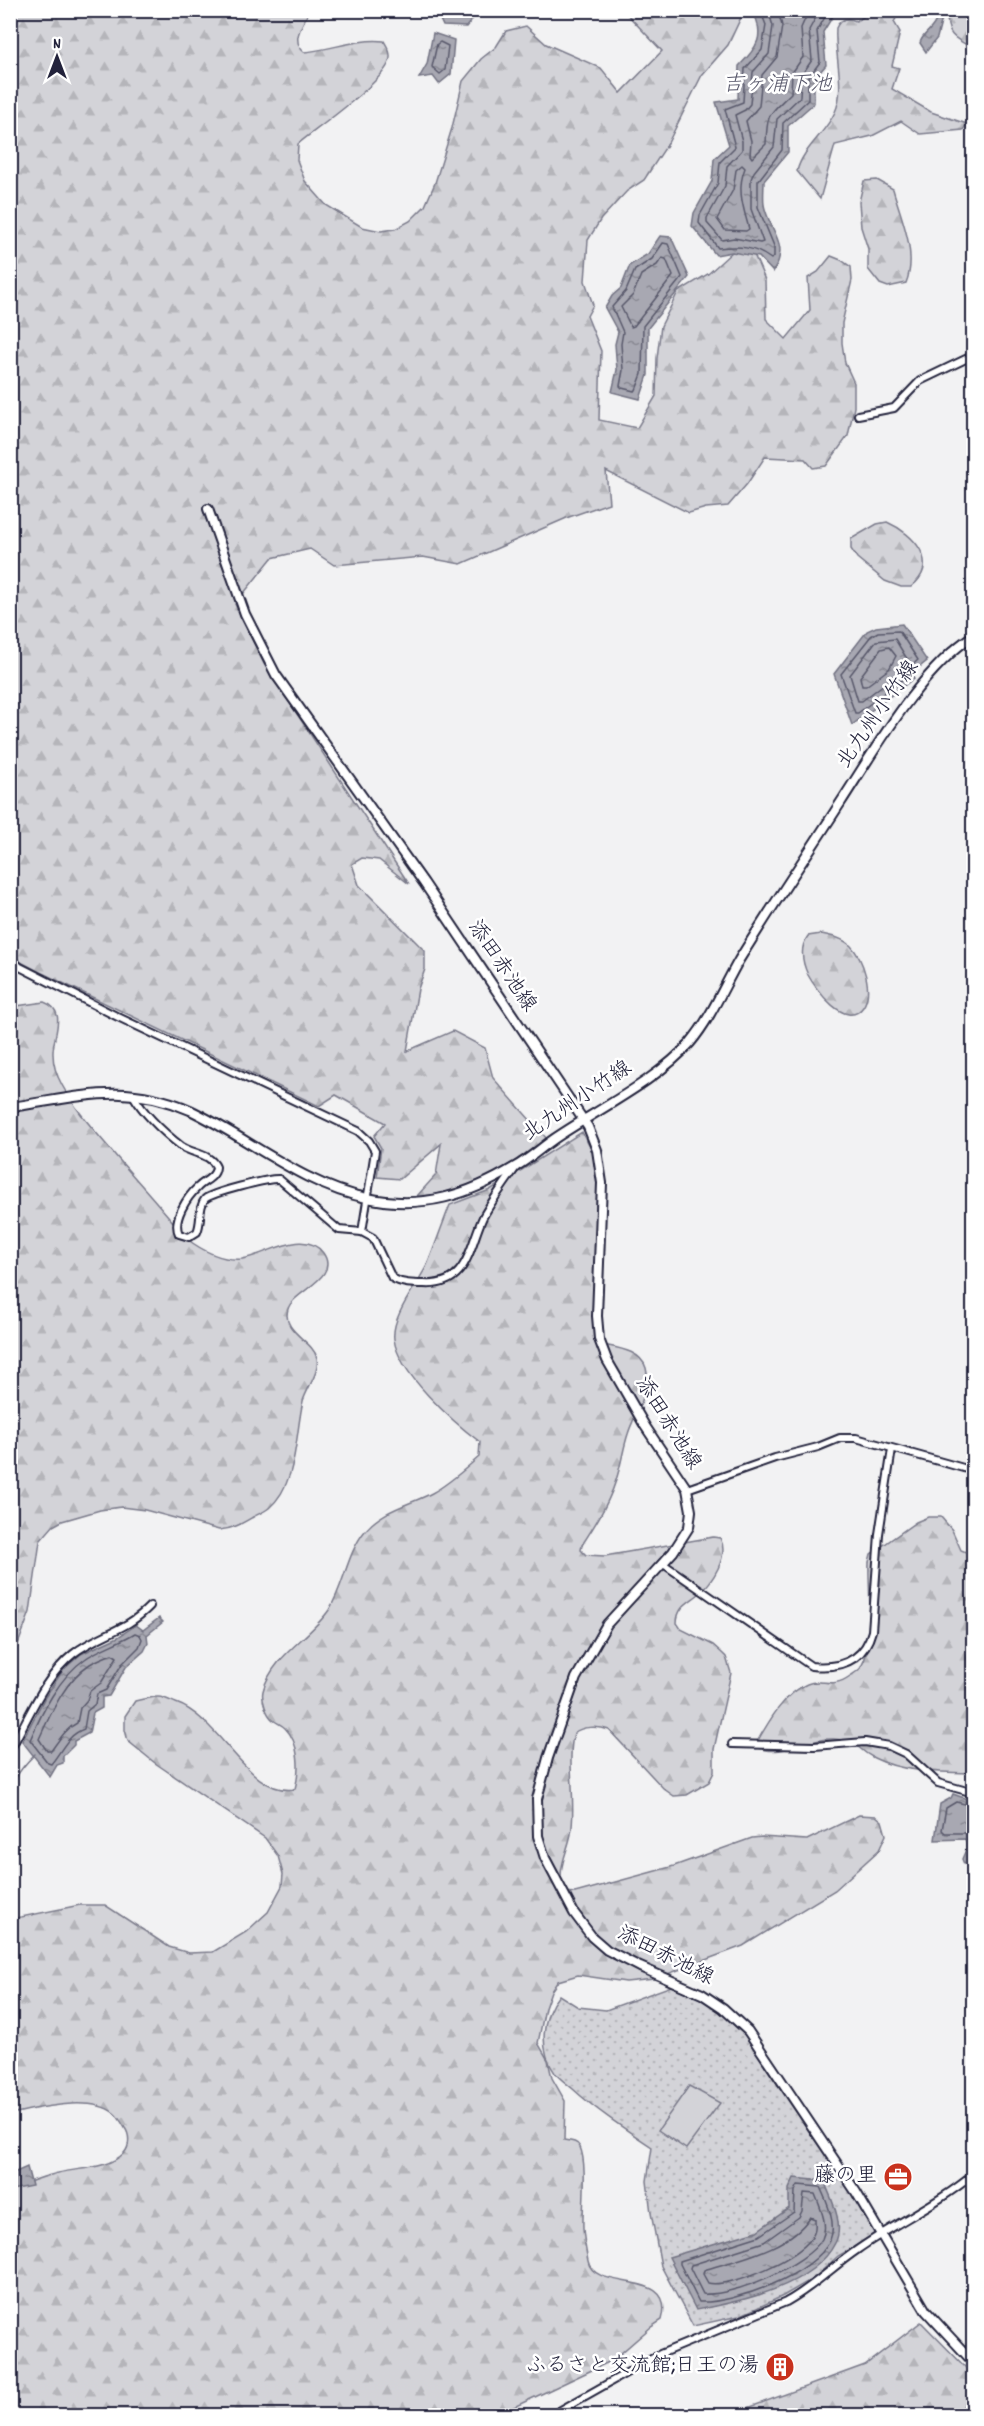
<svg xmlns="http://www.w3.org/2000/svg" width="984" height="2426" font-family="Dekko,'Klee One',sans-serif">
	<defs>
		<pattern id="grass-dots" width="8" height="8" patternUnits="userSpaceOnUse" patternTransform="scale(1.5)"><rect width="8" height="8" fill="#d3d3d8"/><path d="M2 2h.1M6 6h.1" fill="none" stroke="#b5b5ba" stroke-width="1.8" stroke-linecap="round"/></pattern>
		<pattern id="forest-firs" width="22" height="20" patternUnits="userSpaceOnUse" patternTransform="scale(1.5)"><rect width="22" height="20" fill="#d3d3d8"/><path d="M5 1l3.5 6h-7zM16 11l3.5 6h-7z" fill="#b5b5ba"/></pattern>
		<pattern id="water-ripples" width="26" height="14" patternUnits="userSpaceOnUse" patternTransform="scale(1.5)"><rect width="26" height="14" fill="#a8a8b2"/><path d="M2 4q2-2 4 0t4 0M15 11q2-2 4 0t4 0" fill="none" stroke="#888892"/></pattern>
	</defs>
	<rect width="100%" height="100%" fill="#f2f2f3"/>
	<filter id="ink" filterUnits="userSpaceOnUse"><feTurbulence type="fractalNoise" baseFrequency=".0167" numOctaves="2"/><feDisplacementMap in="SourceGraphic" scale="12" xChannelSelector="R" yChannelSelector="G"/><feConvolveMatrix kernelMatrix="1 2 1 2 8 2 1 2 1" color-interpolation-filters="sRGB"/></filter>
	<g filter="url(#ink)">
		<!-- grass -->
		<path fill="url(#grass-dots)" stroke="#7a7a8a" stroke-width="1.5" d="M674,1985c32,14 56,31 79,59l83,122 39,64v5l-37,21 -24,22 -31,18 -44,20 -46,10 -32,-60 -10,-53 -4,-32 5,-34c-27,-18 -55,-36 -79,-58 -6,-5 -13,-10 -18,-16 -16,-23 -14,-56 4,-78l19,12 28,3z"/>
		<!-- forest -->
		<g fill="url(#forest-firs)" stroke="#7a7a8a" stroke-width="1.5">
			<path d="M11,11h298c-6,14 -19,29 -5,41 27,-2 53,-14 80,-11 4,7 8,13 5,21 -7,21 -72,66 -91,82l-1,16 8,21 21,24 36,22 19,4 14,-2 15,-8 15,-15 10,-23 17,-55 11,-47 18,-22 15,-12 10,-16 20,-5 20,18 55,24 20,25 41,-42 -38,-40h120l-16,34 -26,30 -35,70 -23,35 -17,11 -26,28 -13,21 -3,41 8,24 -6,11 14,35 -2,69 38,8 19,-32 1,-38 4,-32 17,-34 30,-18 24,-22 17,-9 16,37 1,39 20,20 24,-29 -2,-32 10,-6 13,-16 10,4 10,7 1,13 -10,43v20l3,20 9,20v24l-6,29 -22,30 -13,2 -8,-9 -40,-2 -18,27 -19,22 -22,2 -17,5 -83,-42 3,32 -40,14 -108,47 -38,-7 -89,8 -24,-16 -38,9 -37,46 29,60 145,220 -30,-24 -17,-2 -10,6 7,21 66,66v18l-7,20 -11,62 46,-20 32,17 8,30 55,62c-41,29 -81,53 -132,57l20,-22 5,-31 -41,35 -23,-2 4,-29 -7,-12 11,-13 -49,-28 -17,11 -279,-134 -21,-11 -8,-10z"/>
			<path d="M874,11h26l-6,11 6,10 -8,34 7,2 -7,21 39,23 36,12 -4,6 -43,4 -19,-13 -29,15 -37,9 -15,54 -23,-28c6,-23 28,-37 38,-59 11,-24 -1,-57 1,-84 4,-9 11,-11 20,-7z"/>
			<path d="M947,11h26v37c-20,-10 -27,-13 -26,-37z"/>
			<path d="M877,180l16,9c8,29 25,65 13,94l-18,4 -8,-3 -12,-15v-20l-7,-22 -2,-25 5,-21z"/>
			<path d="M887,522c27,12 54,41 24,65h-10l-16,-6 -28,-23 -6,-9v-10l26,-15z"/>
			<path d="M821,934c10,2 22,4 30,12 12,13 23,45 12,61 -17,24 -48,-19 -55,-32 -6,-13 -9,-27 0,-39z"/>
			<path d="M44,1002c25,9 8,34 9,52 0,11 4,22 9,31 14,26 34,47 53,70 24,28 49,55 72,84 16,12 35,22 55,20 23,-3 62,-32 81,-6 18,25 -30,38 -35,56 -7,23 25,31 29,49 3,14 -10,30 -14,43 -8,34 -5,82 -34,107 -5,4 -11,6 -16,9 -12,7 -20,12 -34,13l-74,-20 -24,-3 -21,3 -38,11 -9,5 -13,15 -10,71 -19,51 -1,-656z"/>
			<path d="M582,1132l11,21 4,32 -3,143 5,16c16,4 41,5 47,24 6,23 -12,46 -18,66 -4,12 -6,25 -9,36 -7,28 -22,52 -37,75l-1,5 5,5 19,1 108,-19 7,1c10,18 -8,44 -21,56 -11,9 -22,13 -22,29l4,6 32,16 9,8 4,4 5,16 -17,76v23l-5,10 -22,13 -13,1 -10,-7 -55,-59c-10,-4 -27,-4 -35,3 -8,27 3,69 -3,101 -4,20 -16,38 -6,58l10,1 99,-27 78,-28 10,-1 45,3 52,-25 17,1 6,5 4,14 -7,15 -44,40 -92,56 -89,33 -28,3 -48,-7 -20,6 -7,10 -6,17 -7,35 10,17 4,18 13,23 -1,39c6,1 13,1 16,7 8,18 2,61 3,82 1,11 3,22 5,32 6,33 89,6 74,59l-11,7 -38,33 -116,55h-486l-1,-224c15,-8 31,-14 48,-18 19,-5 51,-4 66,-20 6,-6 6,-18 1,-25 -3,-5 -7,-12 -11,-15 -23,-18 -77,-5 -103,1v-195l69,-14h25l64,42 20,6 24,-1 33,-20 22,-20 14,-26 1,-12 -5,-18 -13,-18 -110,-75 -27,-22 -3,-11v-14l10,-15c8,-2 16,-4 23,-4 6,0 13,4 18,6 46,16 72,94 119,86 5,-19 5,-46 -10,-61 -3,-3 -8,-5 -12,-8 -6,-5 -12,-20 -10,-29 9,-35 47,-53 66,-81 15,-24 18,-57 36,-79 17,-21 44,-26 67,-38 17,-9 33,-24 47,-36l1,-15c-27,-20 -82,-69 -86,-103 -3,-23 24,-55 33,-74 8,-19 15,-40 23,-60l40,-15z"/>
			<path d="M928,1517h13l11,13 9,20 12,5v218c-33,-1 -69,0 -99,-15 -20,-10 -13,-17 -41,-19 -26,-2 -50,20 -76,8v-5c12,-21 27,-48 50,-58 15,-7 24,6 43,-8 4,-3 9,-5 11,-9 14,-23 7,-77 8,-105l2,-8 45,-32z"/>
			<polygon points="921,2322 973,2375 973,2415 823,2416 807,2410 792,2416 734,2413 865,2365"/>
		</g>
		<!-- pitch -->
		<polygon fill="#d3d3d8" stroke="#7a7a8a" stroke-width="1.5" points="689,2086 720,2103 686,2149 658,2130"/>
		<!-- water -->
		<g fill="url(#water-ripples)" stroke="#727282" stroke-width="1.5">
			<polygon points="436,11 479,11 466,27 443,26"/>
			<path d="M753,11h83l-13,21 3,33 -12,14v24l-26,23v26l-24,29c0,7 -1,16 0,24 5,26 27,39 9,67l-14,-15 -27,-5 -16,3 -24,-29 2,-13 18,-32 2,-22 15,-14 -13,-43 22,-3 1,-33c19,-19 26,-30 14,-55z"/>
			<path d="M931,11h13l-7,27 -11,14 -6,-9c2,-9 13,-13 16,-23z"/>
			<polygon points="433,33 454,40 451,74 439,84 433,76 419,78 427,64"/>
			<polygon points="660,236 671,237 689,277 648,328 648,375 640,399 612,392 617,370 615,344 618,332 605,308 612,296 621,288 630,265 648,254"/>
			<polygon points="902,624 927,661 911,674 914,678 852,725 834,674 867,631 876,627"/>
			<polygon points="159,1618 163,1622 147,1635 148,1643 144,1651 126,1667 109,1696 102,1697 102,1708 93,1713 89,1733 74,1741 74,1745 63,1756 63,1763 57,1765 50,1777 22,1741 45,1697 64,1669 81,1654 118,1637 136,1625 143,1630"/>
			<polygon points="953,1794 973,1801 973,1862 964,1864 962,1859 968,1845 965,1839 935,1840 940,1804 951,1798"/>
			<polygon points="27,2167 32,2186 11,2190 11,2170 16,2172"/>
			<path d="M794,2178l30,3c7,17 21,44 11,62 -21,43 -96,59 -139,67l-27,-53 88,-26 32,-23v-19z"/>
		</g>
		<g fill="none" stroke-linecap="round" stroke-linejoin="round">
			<!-- shore -->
			<g stroke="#58586b" stroke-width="1.5">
				<path d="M760,10l6,15 -4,25 -17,19 -2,33 -18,7 10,38 -15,15 -2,21 -18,32 -1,8 19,25c21,-2 36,-2 53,11l3,-2v-11l-16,-39v-26l24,-31 1,-27 25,-23v-22l12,-16 -3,-31 12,-21"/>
				<polyline points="768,10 773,26 769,54 753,72 750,104 745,110 735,115 742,141 742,150 727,166 725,186 707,218 707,223 722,240 734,238 760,243 763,242 751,209 751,179 754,172 774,147 777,119 800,97 801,76 812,60 809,30 820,10"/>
				<path d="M778,10l4,16 -5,31 -15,18 -3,31 -13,15 5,20 -1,14 2,3 14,-14c1,-33 3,-29 25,-51l1,-20 11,-16 -2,-29 8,-18"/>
				<polygon points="440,42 448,46 445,70 440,74 432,67 437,44"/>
				<path d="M742,165l3,3c-9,22 -1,41 4,61l-3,2 -21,-1 -8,-11 16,-29 3,-20z"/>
				<polygon points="663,243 668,244 682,277 643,326 642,374 636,390 634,391 622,388 620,386 623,370 621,344 623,332 612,307 626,291 635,270 652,259"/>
				<polygon points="662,258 666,259 673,276 634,326 631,327 621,307 633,295 641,275 657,265"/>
				<polygon points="899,631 918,660 907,670 904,678 858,713 855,713 841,674 871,636 878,632"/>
				<polygon points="895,639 907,659 900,666 897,674 862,701 858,701 850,675 876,641"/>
				<polygon points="889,647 896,656 889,669 866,686 862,686 860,677 881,649"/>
				<path d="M135,1633l5,2 2,4 -3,8 -17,17 -16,26 -9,4 -2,10 -8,7 -3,18c-17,6 -22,22 -33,35l-3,-1 -18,-23c12,-28 29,-63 55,-81 13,-10 34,-16 50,-26z"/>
				<path d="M112,1654l5,3 -16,26 -11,8 -3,9 -7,8 -3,15c-12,6 -18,17 -26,28h-4l-8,-12c12,-26 26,-59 51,-75 7,-4 15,-7 22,-10z"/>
				<polyline points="974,1806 956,1802 946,1808 942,1830 945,1833 967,1833 974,1844"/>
				<path d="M798,2185l22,2c7,15 17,37 10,53 -14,34 -97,64 -131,62l-19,-38v-3l79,-25 35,-24 1,-21z"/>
				<path d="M804,2193l11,1c5,13 14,31 7,45 -15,26 -90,58 -119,55l-13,-26 1,-3 73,-23 35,-25 3,-6z"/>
				<path d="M810,2217l5,2c0,4 1,10 -1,14 -7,23 -85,56 -106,50l-5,-9 1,-4c35,-11 85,-21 106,-53z"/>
			</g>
			<!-- stream -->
			<path stroke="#727282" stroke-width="1.5" d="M10,1823c8,-38 -7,-37 25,-69"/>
			<!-- tertiary casing -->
			<g stroke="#22223b" stroke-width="10">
				<g id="tertiary">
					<polyline points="858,415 894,408 920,381 974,355"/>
					<polyline points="10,958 20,967 118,1017 358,1131 369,1141 375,1151 362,1232"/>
					<path d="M133,1095c11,19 30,37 48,51 11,8 29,7 35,21 -1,11 -11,13 -18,20 -11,10 -26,33 -19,47l10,3 8,-5c5,-10 1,-25 8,-33 6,-6 64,-21 74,-20l60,51 23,2 11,6 19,40c10,6 21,6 32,6 44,3 45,-37 59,-67 10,-18 22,-34 34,-51"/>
					<polyline points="687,1489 775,1458 818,1447 840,1438 856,1438 974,1471"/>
					<path d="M662,1563l149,103c29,3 53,-5 61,-35l7,-97 13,-85"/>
					<polyline points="732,1744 814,1746 865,1742 889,1746 906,1754 938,1783 974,1793"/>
					<path d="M10,1750c19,-32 33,-72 63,-96 25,-20 52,-22 77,-48"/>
					<path d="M550,2416l110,-62 126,-52c26,-14 46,-35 71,-52 38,-27 81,-46 117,-76"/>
				</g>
			</g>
			<!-- primary casing -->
			<g stroke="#22223b" stroke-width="12">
				<g id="primary">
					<polyline points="208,509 245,614 276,675 424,883 588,1127 597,1150 602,1183 597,1316 599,1339 607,1360 645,1426 687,1489 691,1511 689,1527 673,1552 607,1624 576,1678 548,1758 537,1799 538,1836 545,1858 574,1913 592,1937 607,1950 640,1967 702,1994 723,2008 748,2031 856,2192 926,2311 974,2363"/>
					<path d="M10,1107c68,-9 113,-26 180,3 59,28 112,75 177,88 55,12 102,-3 148,-31 14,-8 26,-19 39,-28 41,-28 104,-59 136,-96 21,-25 33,-55 49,-83 33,-54 68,-105 102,-158 35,-54 79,-132 133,-167"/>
				</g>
			</g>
			<!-- tertiary -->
			<use href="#tertiary" stroke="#fff" stroke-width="6"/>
			<!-- primary -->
			<use href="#primary" stroke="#fff" stroke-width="8"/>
		</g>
	</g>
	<!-- icons -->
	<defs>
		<g id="office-disc" transform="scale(1.5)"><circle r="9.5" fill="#c8321e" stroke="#fff"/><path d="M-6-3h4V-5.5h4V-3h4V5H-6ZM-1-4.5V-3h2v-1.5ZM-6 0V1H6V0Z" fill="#fff"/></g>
		<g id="building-disc" transform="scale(1.5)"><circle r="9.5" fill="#c8321e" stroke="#fff"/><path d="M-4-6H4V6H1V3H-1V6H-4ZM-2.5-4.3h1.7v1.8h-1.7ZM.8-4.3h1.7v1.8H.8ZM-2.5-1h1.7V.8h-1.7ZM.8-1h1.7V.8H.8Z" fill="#fff"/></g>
	</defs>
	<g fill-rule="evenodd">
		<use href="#office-disc" x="898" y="2177"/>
		<use href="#building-disc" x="780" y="2367"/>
	</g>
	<g text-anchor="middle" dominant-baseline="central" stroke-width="5" stroke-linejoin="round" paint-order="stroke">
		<!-- street labels -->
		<g font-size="21" fill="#22223b" stroke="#fff">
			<text transform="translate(879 715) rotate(-55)">北九州小竹線</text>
			<text transform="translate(501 967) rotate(56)">添田赤池線</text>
			<text transform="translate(578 1102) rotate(-34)">北九州小竹線</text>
			<text transform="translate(667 1424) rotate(58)">添田赤池線</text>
			<text transform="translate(665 1957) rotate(27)">添田赤池線</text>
		</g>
		<!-- poi labels -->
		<g font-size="21" fill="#22223b" stroke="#fff" text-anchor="end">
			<text x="877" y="2177">藤の里</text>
			<text x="759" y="2367">ふるさと交流館;日王の湯</text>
		</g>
		<!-- water labels -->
		<g font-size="22" font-style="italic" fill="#58586b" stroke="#fff">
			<text x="777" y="85">吉ヶ浦下池</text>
		</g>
	</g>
	<!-- margin -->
	<rect width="984" height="2426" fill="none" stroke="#fff" stroke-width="36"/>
	<rect x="18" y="18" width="948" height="2390" fill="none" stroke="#22223b" stroke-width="2" filter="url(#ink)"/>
	<!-- north arrow -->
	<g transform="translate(57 57)" stroke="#ffffff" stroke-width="4.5" paint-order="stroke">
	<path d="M0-4.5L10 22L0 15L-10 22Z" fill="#22223b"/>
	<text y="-9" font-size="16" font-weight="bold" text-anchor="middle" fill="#22223b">N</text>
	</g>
</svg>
